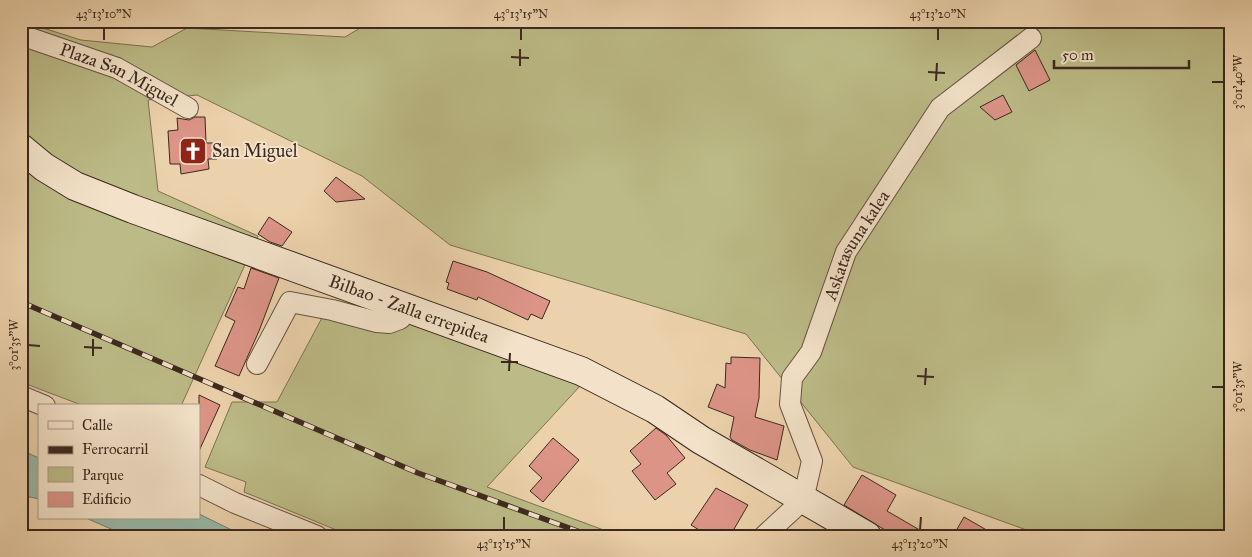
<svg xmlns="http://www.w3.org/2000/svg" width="1252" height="557" font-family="'IM FELL Great Primer',serif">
	<rect width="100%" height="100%" fill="#ecd2ac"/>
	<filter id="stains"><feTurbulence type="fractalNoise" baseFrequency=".004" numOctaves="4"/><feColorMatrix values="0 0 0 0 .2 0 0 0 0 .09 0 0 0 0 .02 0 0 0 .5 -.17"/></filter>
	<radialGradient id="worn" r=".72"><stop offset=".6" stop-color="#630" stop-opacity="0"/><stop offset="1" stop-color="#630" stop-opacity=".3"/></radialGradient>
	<!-- green -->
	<g fill="#bcbb87" stroke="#7c7252">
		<polygon points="21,21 81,40 152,47 187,28 345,37 372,21 1231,21 1231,536 1043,536 853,467 746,334 450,245 362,176 197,95 148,100 158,191 258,236 181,406 84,406 21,382 21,272 28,257 21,255"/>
		<polygon points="324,314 407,322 580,386 487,487 620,536 351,536 244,492 246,482 205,467 232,402 277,402"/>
	</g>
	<!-- water -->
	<g fill="#99b8a7" stroke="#747e70">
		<polygon points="21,450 39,458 39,499 21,495"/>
		<polygon points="199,514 244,536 127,536 86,518 199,518"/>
	</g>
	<!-- building -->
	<g fill="#dc9487" stroke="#3c281e">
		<polygon points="1035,50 1050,80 1029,91 1016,65"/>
		<polygon points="1003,95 1012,112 995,120 980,107"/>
		<polygon points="195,117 205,117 206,143 216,143 217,159 208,159 209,169 181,174 180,164 170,164 168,131 178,130 177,118 189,120"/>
		<polygon points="336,177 365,199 336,202 324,191"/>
		<polygon points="269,217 292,232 282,246 270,242 258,234"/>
		<polygon points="453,261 487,272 550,301 542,319 531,314 528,320 478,297 477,300 447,289 449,283 446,282"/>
		<polygon points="251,268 279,278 259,331 239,376 215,366 235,321 225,316 238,287 244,289"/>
		<polygon points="731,357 760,358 759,398 755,417 784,426 777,460 750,450 732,440 730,437 734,417 708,407 717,384 725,388 726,363 731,364"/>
		<polygon points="199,395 220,405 199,451"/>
		<polygon points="656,428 666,435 685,458 667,473 676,484 655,500 632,471 641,464 630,451"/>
		<polygon points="553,438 579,460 543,502 530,491 542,478 529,466"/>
		<polygon points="862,475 896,495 887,511 930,536 895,536 844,505"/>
		<polygon points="716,488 748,505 730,536 709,536 691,525"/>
		<polygon points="964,517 997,536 953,536"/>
	</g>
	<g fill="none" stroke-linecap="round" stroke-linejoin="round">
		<!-- street casing -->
		<g stroke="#685242" stroke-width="22">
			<g id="street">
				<path id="s1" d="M21,35l96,33 71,40"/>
				<polyline points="257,364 290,302 332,310 377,322 389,323 400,319 411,308"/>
				<polyline points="21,396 45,406"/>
				<polyline points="199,485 235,503 317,536"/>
				<path id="s2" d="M764,536l39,-36 9,-39 -22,-57 2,-26 19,-26 35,-100 94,-144 91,-70"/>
			</g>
		</g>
		<!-- secondary casing -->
		<g stroke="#3c281e" stroke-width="30">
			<g id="secondary">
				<path id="s3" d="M21,148l23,19 31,19 58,23 448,162 74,38 46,31 166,96"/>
			</g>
		</g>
		<!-- street -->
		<use href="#street" stroke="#f3e2c9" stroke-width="20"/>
		<!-- secondary -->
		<use href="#secondary" stroke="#f3e2c9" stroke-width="28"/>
		<!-- rail casing -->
		<g stroke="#3c281e" stroke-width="5.5">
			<polyline id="rail" points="21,302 418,473 591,536"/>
		</g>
		<!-- rail -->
		<use href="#rail" stroke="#f3e2c9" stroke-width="4" stroke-dasharray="11" stroke-linecap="butt"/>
	</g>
	<!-- ticks -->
	<path fill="none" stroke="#3c281e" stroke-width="2" d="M104,40v-12M521,40v-12M938,40v-12M511,57l18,1M520,66v-17M928,72l17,1M936,81l1,-18M1212,82h12M28,345l12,1M84,347l18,1M93,356v-17M501,362h17M509,371l1,-18M917,376l17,1M925,385l1,-17M1212,387h12M504,530v-13M920,530l1,-13"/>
	<!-- icons -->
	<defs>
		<g id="church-square" transform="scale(1.4375)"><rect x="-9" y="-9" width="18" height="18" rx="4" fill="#8f2418" stroke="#f3e2c9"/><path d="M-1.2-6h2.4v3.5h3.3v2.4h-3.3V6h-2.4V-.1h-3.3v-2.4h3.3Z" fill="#fff"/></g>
	</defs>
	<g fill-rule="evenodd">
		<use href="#church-square" x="193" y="151"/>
	</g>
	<g text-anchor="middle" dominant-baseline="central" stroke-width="4" stroke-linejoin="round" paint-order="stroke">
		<!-- street labels -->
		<g font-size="18" fill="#3c281e" stroke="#f3e2c9">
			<text stroke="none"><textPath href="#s1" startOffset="106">Plaza San Miguel</textPath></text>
			<text stroke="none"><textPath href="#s2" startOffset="329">Askatasuna kalea</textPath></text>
			<text stroke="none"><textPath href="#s3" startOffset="422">Bilbao - Zalla errepidea</textPath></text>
		</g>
		<!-- poi labels -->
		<g font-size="18" fill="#3c281e" stroke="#f3e2c9" text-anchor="start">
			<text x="212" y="151">San Miguel</text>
		</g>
	</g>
	<!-- margin -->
	<rect width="1252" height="557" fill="none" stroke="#ecd2ac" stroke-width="55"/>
	<!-- legend -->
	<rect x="38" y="404" width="162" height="115" fill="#f3e2c9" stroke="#aa9885"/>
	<rect x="48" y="421" width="25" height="8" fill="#f3e2c9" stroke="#aa9885"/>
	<text x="82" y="430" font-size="15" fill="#3c281e">Calle</text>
	<rect x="48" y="446" width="25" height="8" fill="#3c281e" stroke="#aa9885"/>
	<text x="82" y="454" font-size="15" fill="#3c281e">Ferrocarril</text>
	<rect x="48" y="467" width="25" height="15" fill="#bcbb87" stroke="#aa9885"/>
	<text x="82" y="480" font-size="15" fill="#3c281e">Parque</text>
	<rect x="48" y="492" width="25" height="15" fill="#dc9487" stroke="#aa9885"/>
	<text x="82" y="504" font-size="15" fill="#3c281e">Edificio</text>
	<!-- scale -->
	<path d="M1054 60v8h135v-8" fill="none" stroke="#3c281e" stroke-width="2.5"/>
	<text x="1062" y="60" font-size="15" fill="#3c281e" stroke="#f3e2c9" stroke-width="4" paint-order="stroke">50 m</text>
	<rect x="28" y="28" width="1196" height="502" fill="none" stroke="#3c281e" stroke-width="2"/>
	<g font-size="12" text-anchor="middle" fill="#3c281e">
		<text x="104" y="18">43°13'10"N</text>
		<text x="521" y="18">43°13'15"N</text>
		<text x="938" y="18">43°13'20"N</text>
		<text transform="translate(1238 82) rotate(-90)" y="4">3°01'40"W</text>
		<text transform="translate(14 345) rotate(-90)" y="4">3°01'35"W</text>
		<text transform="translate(1238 387) rotate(-90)" y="4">3°01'35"W</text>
		<text x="504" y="548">43°13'15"N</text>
		<text x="920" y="548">43°13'20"N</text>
	</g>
	<rect width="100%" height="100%" filter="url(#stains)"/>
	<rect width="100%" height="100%" fill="url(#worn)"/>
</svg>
